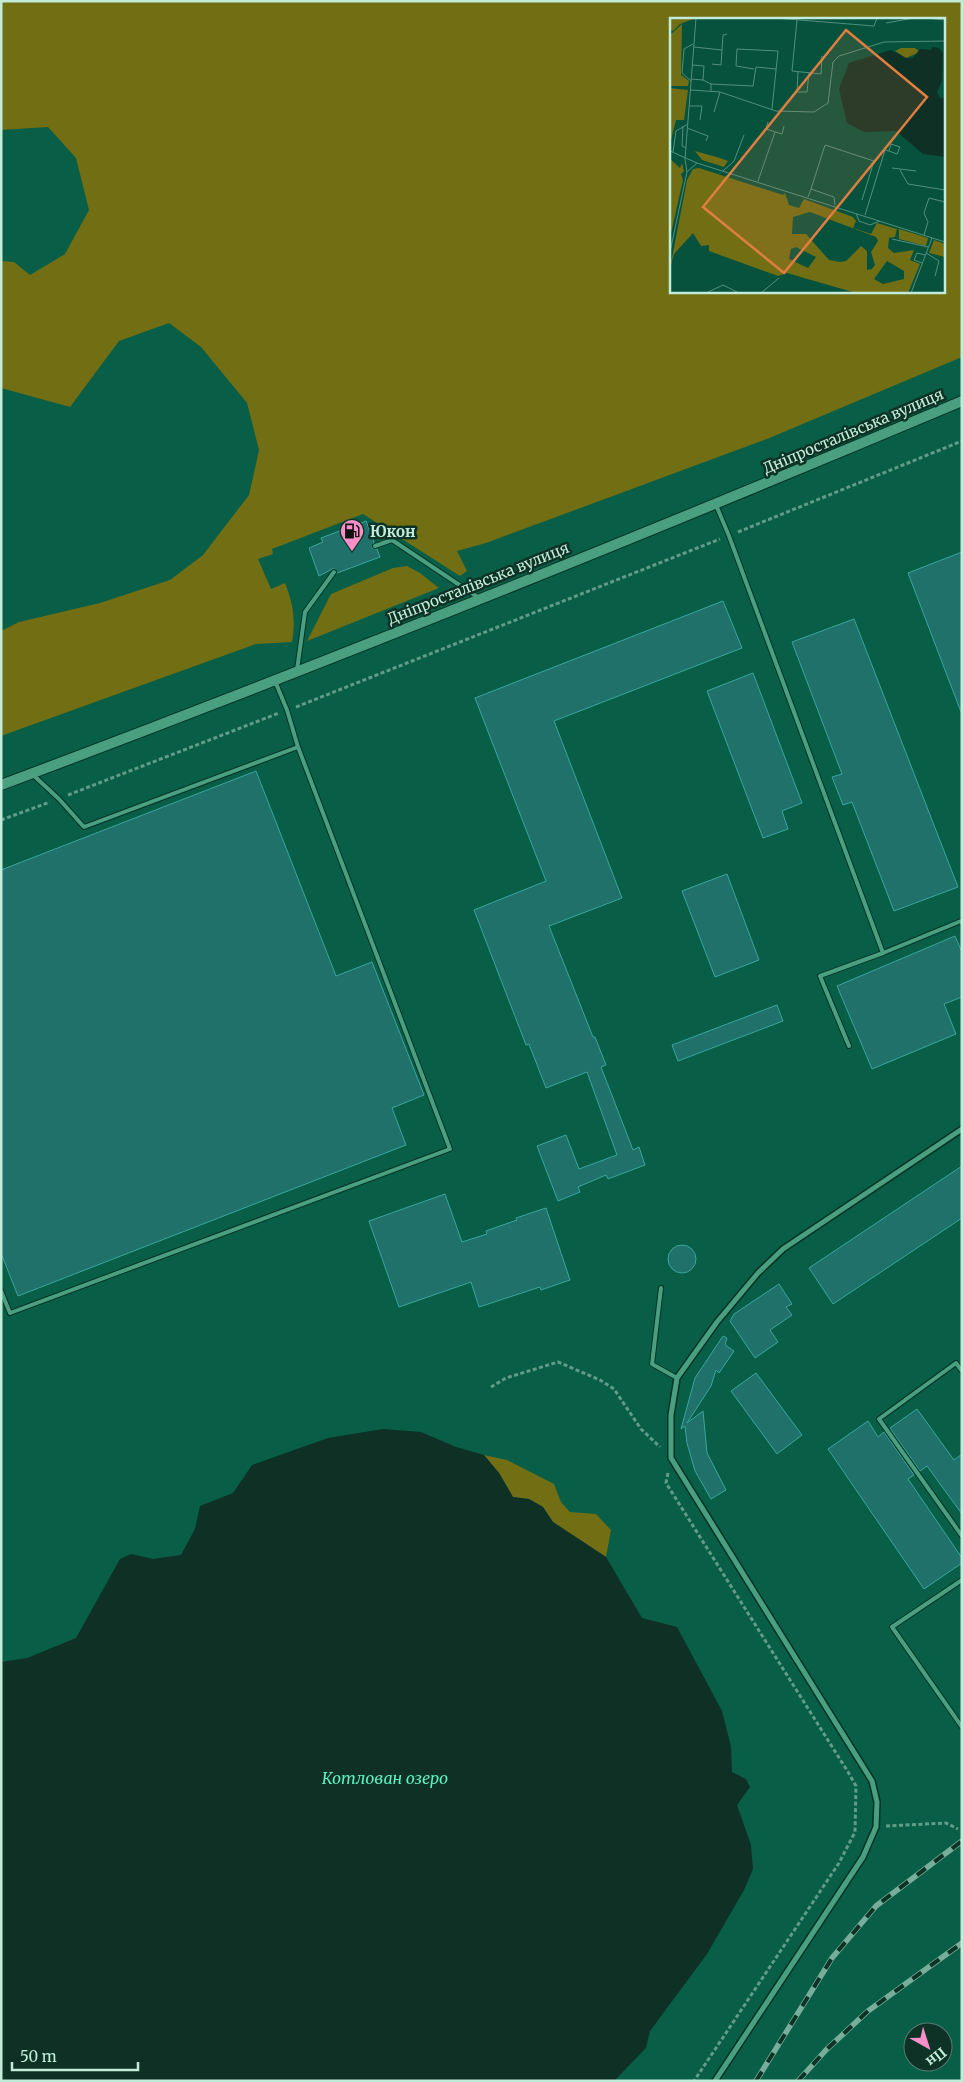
<svg xmlns="http://www.w3.org/2000/svg" width="963" height="2082" font-family="Merriweather,serif">
	<rect width="100%" height="100%" fill="#07523d"/>
	<!-- built -->
	<path fill="#085e46" fill-rule="evenodd" d="M1,1h961v2080h-961zM672,19h272v272h-272zM913,2032h30v30h-30z"/>
	<!-- green -->
	<g fill="#716e14" fill-rule="evenodd">
		<path d="M1,1h961v356l-195,82 -281,104 -29,8 10,20 -7,5 -97,-62 -91,35 1,5 -15,5 13,30 14,-6c8,21 11,36 7,59l-36,2 -255,92v-105l18,-9 81,-19 70,-23 33,-25 46,-60 10,-45 -12,-47 -46,-56 -32,-24 -50,18 -49,66 -69,-19v-127l13,1 16,13 35,-21 24,-44 -13,-52 -28,-31 -47,3zM672,19h272v272h-272z"/>
		<polygon points="407,566 420,573 439,588 307,641 331,594 393,568"/>
		<polygon points="484,1455 507,1460 554,1484 561,1502 570,1512 596,1514 611,1530 606,1557 553,1522 543,1507 529,1499 513,1497 499,1473"/>
	</g>
	<!-- water -->
	<polygon fill="#0f3025" points="383,1429 421,1432 456,1447 484,1455 499,1473 513,1497 529,1499 543,1507 553,1522 606,1557 642,1618 677,1627 722,1711 731,1747 732,1772 746,1779 750,1787 737,1805 751,1845 753,1869 744,1890 707,1954 650,2031 646,2048 614,2081 1,2081 1,1662 27,1658 76,1638 120,1559 131,1554 153,1559 181,1555 195,1529 200,1506 233,1493 252,1465 328,1438"/>
	<!-- building -->
	<g fill="#1f716a" stroke="#3da59d">
		<polygon points="366,521 374,542 372,548 377,549 380,557 337,573 334,568 319,576 309,548 323,542 321,538"/>
		<polygon points="962,552 962,711 961,712 908,573"/>
		<polygon points="723,601 742,648 554,721 622,898 549,926 593,1037 595,1037 606,1065 601,1067 633,1150 639,1147 645,1165 608,1179 606,1175 578,1187 580,1192 558,1201 537,1146 566,1135 579,1169 617,1155 587,1072 546,1088 529,1044 526,1045 474,910 546,881 475,698"/>
		<polygon points="854,619 958,887 894,911 852,802 843,805 832,777 842,774 792,642"/>
		<polygon points="753,673 802,803 782,811 788,829 763,838 707,691"/>
		<polygon points="256,771 336,976 372,962 424,1095 392,1108 406,1145 18,1296 1,1253 1,870"/>
		<polygon points="727,874 759,960 715,977 682,891"/>
		<polygon points="955,936 962,952 962,997 944,1004 956,1034 872,1069 837,986"/>
		<polygon points="777,1005 783,1021 678,1061 672,1045"/>
		<polygon points="962,1166 962,1218 833,1304 809,1268"/>
		<polygon points="445,1194 462,1242 487,1234 486,1231 517,1220 516,1218 546,1208 570,1280 541,1290 540,1287 479,1307 471,1282 399,1307 369,1221"/>
		<circle cx="682" cy="1259" r="14"/>
		<polygon points="779,1284 792,1304 786,1307 792,1315 770,1330 778,1342 755,1358 730,1321 734,1314"/>
		<polygon points="723,1336 727,1338 725,1345 734,1351 719,1373 716,1370 711,1386 687,1423 703,1411 707,1453 726,1490 711,1499 695,1471 687,1443 685,1426 681,1429 695,1378"/>
		<polygon points="756,1373 802,1435 777,1454 731,1391"/>
		<polygon points="917,1409 954,1460 962,1454 962,1514 927,1466 920,1471 890,1428"/>
		<polygon points="868,1421 878,1437 884,1432 914,1475 908,1479 962,1558 962,1563 924,1589 828,1449"/>
	</g>
	<g fill="none" stroke-linecap="round" stroke-linejoin="round">
		<!-- lane casing -->
		<g stroke="#023425" stroke-width="6">
			<g id="lane">
				<polyline points="716,505 729,536 883,953"/>
				<polyline points="375,546 392,540 479,598"/>
				<polyline points="297,670 305,612 334,572"/>
				<polyline points="32,774 59,799 84,827 298,747 287,710 275,681"/>
				<polyline points="849,1046 820,976 883,953 961,921 962,923"/>
				<polyline points="661,1288 652,1364 677,1378"/>
				<polyline points="1,1291 10,1313 450,1149 298,747"/>
				<polyline points="962,1371 956,1363 879,1419 962,1536"/>
				<polyline points="962,1580 892,1627 962,1727"/>
			</g>
		</g>
		<!-- street casing -->
		<g stroke="#023425" stroke-width="8">
			<polyline id="street" points="715,2081 863,1857 876,1827 877,1802 872,1781 671,1458 671,1415 677,1378 717,1322 758,1273 783,1249 962,1129"/>
		</g>
		<!-- secondary casing -->
		<g stroke="#023425" stroke-width="12">
			<path id="secondary" d="M1,785c323,-121 643,-250 961,-384"/>
		</g>
		<!-- path -->
		<g stroke="#629c89" stroke-width="3" stroke-dasharray="4 2.5" stroke-linecap="butt">
			<polyline points="738,532 962,441"/>
			<polyline points="296,707 720,539"/>
			<polyline points="68,795 279,713"/>
			<polyline points="1,820 50,802"/>
			<polyline points="491,1387 506,1378 558,1362 600,1380 614,1389 641,1429 660,1447"/>
			<polyline points="668,1473 666,1483 848,1772 856,1786 855,1832 839,1863 694,2081"/>
			<polyline points="886,1826 946,1823 958,1829"/>
		</g>
		<!-- lane -->
		<use href="#lane" stroke="#499f80" stroke-width="4"/>
		<!-- street -->
		<use href="#street" stroke="#499f80" stroke-width="5"/>
		<!-- secondary -->
		<use href="#secondary" stroke="#499f80" stroke-width="10"/>
		<!-- rail casing -->
		<g stroke="#77ad9a" stroke-width="5.5">
			<g id="rail">
				<polyline points="756,2081 832,1958 876,1906 962,1841"/>
				<polyline points="798,2081 826,2050 868,2011 962,1943"/>
			</g>
		</g>
		<!-- rail -->
		<use href="#rail" stroke="#0e3326" stroke-width="4" stroke-dasharray="11" stroke-linecap="butt"/>
	</g>
	<!-- icons -->
	<defs>
		<g id="fuel-pin" transform="scale(1.25)"><path d="M0 17L-7.5 6A9.5 9.5 0 1 1 7.5 6Z" fill="#f98fc9" stroke="#0e3326"/><path d="M-5.5-6h7V0h2V4h1.3V-2.5L3-4.5l.8-.8L6-3V5H2.5V1h-1V6h-7ZM-4.2-4.7v3.2H.2V-4.7Z" fill="#111"/></g>
	</defs>
	<g fill-rule="evenodd">
		<use href="#fuel-pin" x="352" y="531"/>
	</g>
	<g text-anchor="middle" dominant-baseline="central" stroke-width="5" stroke-linejoin="round" paint-order="stroke">
		<!-- street labels -->
		<g font-size="15" fill="#c3ebda" stroke="#0e3326">
			<text transform="translate(853 431) rotate(-23)">Дніпросталівська вулиця</text>
			<text transform="translate(478 583) rotate(-22)">Дніпросталівська вулиця</text>
		</g>
		<!-- poi labels -->
		<g font-size="15" font-weight="bold" fill="#c3ebda" stroke="#0e3326" text-anchor="start">
			<text x="370" y="531">Юкон</text>
		</g>
		<!-- water labels -->
		<g font-size="16" font-style="italic" fill="#60efbf" stroke="#0e3326">
			<text x="385" y="1778">Котлован озеро</text>
		</g>
	</g>
	<!-- overview -->
	<g transform="translate(670 18)">
		<rect width="275" height="275" fill="#07523d"/>
		<path d="M0,0h23v1l-13,5 -7,7 -3,-2zM12,6l-1,51 8,6 -1,5h-18v-51zM231,30h14l5,4 -14,6 -11,-7zM0,70l18,2 -4,30h-8l-6,24zM25,133l25,7 8,3 -4,6 -22,-7zM0,141l10,9 2,-5 2,8 -3,3 2,6 -13,58zM29,150l84,27 2,-2 4,12 10,3 5,-9 49,18 3,4 -3,7 18,6 6,-11 20,6 -2,8 -6,1 -1,10 6,5 20,-3 -4,10 10,4 -12,29h-52l-69,-20 -9,3 -69,-25v-6l-8,1 -8,-13 -19,21 -4,14 17,-88 6,-11zM140,194l66,25 2,4 -7,11 4,13 -3,4 -5,1v-19l-6,-5 -15,15 -6,1 -11,-2 -23,-26h-14l1,-17zM126,229l20,10 -8,11 -19,-9 2,-10zM217,243l17,10v8l-21,5 -9,-5zM229,211l29,9 -2,8 -27,-7zM264,222l11,4v13l-16,-4z" fill="#716e14" fill-rule="evenodd"/>
		<path d="M262,29l7,1 4,5 -1,28 -5,11 3,6h5v59l-22,-3 -27,-23 -32,1 -17,-9 -8,-34 10,-26 42,-13 15,8h7l7,-9 11,1z" fill="#0f3025"/>
		<path fill="none" stroke="#528f7c" stroke-width="1" d="M105,0l99,8 3,-8M256,0l19,2M127,2l-5,51 29,3 1,-18M216,5l28,-5M24,29l28,3M42,46l9,1 2,-30 4,-1M84,51l-18,-3 1,-17 41,2 -6,58M128,54l-1,20h10l2,-19M21,61l12,1 1,-14 -12,-1M33,62l8,4v7M21,63l-9,-8 2,-24 9,-5M41,66l42,2 3,-19 20,2M21,72l29,2 56,19 38,1 14,-9 5,-41 6,-6 45,-14 61,-1M19,88h13l-2,14M44,94l6,-20M98,104l-2,7 16,5 2,-8M13,108l-1,20 4,2M17,110l21,8 -2,5M0,133l27,12 248,79M3,134l3,-21 12,-7M222,150l24,3M230,152l8,14 37,6M53,153l11,-10 10,-26M17,154l-2,-13 11,-141M88,163l17,-49M141,171l14,-44 49,16 -12,39M138,179l3,-8 23,8 1,8M186,195l3,8 11,4 10,-4M195,197l20,-65 4,1 8,3 3,-7 -9,-3 -2,7M254,217l4,-13 -4,-9 5,-15 16,4M222,221l36,8M0,234l17,-80 10,-9M256,235l13,8 -4,15M252,245l-8,-3 3,-7 8,2M36,275l17,-8 16,8M91,275l18,-15M241,275l21,-55"/>
		<path fill="#df7e40" fill-opacity="0.15" stroke="#df7e40" stroke-width="2.5" d="M176,12l81,67 -143,176 -81,-66z"/>
		<rect width="275" height="275" fill="none" stroke="#c3ebda" stroke-width="2.5"/>
	</g>
	<!-- border -->
	<rect width="963" height="2082" fill="none" stroke="#c3ebda" stroke-width="5"/>
	<!-- north arrow -->
	<g transform="translate(928 2047) rotate(141)"><circle r="24" fill="#0e3326" stroke="#567d6e"/>
	<path d="M0-4L9 19L0 12L-9 19Z" fill="#f98fc9"/>
	<text y="-8" font-size="14" font-weight="bold" text-anchor="middle" fill="#c3ebda">Пн</text>
	</g>
	<!-- scale -->
	<path d="M12 2062v8h126v-8" fill="none" stroke="#c3ebda" stroke-width="2.5"/>
	<text x="20" y="2062" font-size="15" fill="#c3ebda" stroke="#0e3326" stroke-width="4" paint-order="stroke">50 m</text>
</svg>
